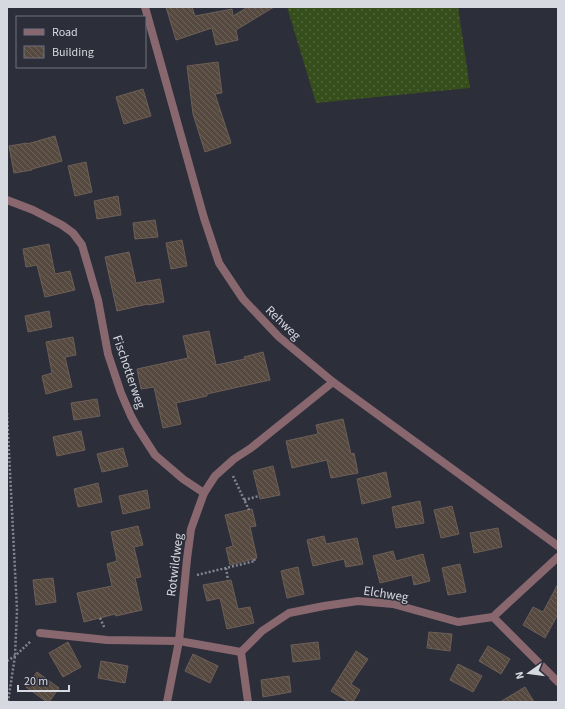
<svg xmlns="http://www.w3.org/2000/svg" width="565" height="709" font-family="'Source Sans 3',sans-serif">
	<defs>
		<pattern id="grass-dots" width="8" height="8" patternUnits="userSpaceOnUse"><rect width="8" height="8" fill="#364e1b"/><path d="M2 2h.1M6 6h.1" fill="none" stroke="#52673c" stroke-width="1.8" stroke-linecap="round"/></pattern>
		<pattern id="building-back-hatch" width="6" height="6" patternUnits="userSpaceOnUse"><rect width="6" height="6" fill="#564940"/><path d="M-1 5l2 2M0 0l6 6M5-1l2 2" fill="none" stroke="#6e635b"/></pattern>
	</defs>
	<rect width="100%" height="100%" fill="#2c2e3a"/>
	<!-- grass -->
	<polygon fill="url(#grass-dots)" points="287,7 458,7 470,88 316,103"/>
	<!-- building -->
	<g fill="url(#building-back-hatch)" stroke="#6d5f57">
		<polygon points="166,7 192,7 195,16 232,9 233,16 248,7 274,7 236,30 238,40 216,45 212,28 176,40"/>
		<polygon points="218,62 222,93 215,94 231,143 205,152 193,114 187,66"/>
		<polygon points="143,89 151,116 124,124 116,97"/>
		<polygon points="55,136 62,161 32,169 32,170 14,173 9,146 27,143 27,144"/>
		<polygon points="86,162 92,192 75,196 68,166"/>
		<polygon points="118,196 121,215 97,219 94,201"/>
		<polygon points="155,220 158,237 135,239 133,223"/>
		<polygon points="182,240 187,266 171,269 166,243"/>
		<polygon points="49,244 55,274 70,271 75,290 45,297 37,265 26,267 23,249"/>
		<polygon points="129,252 136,283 160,279 164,302 148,305 148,304 117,311 105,257"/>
		<polygon points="49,311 52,327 28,332 25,316"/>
		<polygon points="209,331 216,365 245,359 244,357 263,352 270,380 207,394 207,396 176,403 181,424 163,428 154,387 141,389 137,369 188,358 183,336"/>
		<polygon points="73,337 76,355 65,357 72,387 46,394 42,376 52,373 46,342"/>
		<polygon points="97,399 100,416 74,420 71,403"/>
		<polygon points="343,419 351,454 354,453 358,473 331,478 327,460 292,468 286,441 318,434 316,425"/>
		<polygon points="81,431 85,450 57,456 53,437"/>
		<polygon points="123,448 128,466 102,472 97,454"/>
		<polygon points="273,466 280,495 260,499 253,471"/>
		<polygon points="386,472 391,497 362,504 357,479"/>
		<polygon points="98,483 102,502 78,507 74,489"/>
		<polygon points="147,490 150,508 123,514 119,496"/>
		<polygon points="420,501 424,523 396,528 392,507"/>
		<polygon points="452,506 459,534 441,538 434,510"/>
		<polygon points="252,509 256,526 250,527 257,558 230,565 226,548 233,546 225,515"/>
		<polygon points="138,526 143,545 134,547 141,577 135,578 142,610 116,616 115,614 84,622 77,593 112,586 107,564 117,561 111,532"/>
		<polygon points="498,528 502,547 474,553 470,533"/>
		<polygon points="324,536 326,544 357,538 363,564 346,567 344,559 313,566 307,540"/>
		<polygon points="393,551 396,561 423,554 430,581 414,585 412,575 380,583 373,556"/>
		<polygon points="460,564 466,592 448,595 442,568"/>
		<polygon points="298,567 304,594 287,598 281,571"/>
		<polygon points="53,578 56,602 36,605 33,580"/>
		<polygon points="231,580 238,609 250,607 254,623 227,629 220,598 207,601 203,585"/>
		<polygon points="558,584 558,614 545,638 523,625 533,607 543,612"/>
		<polygon points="429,632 452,634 450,651 427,648"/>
		<polygon points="68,642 81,667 63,677 49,653"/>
		<polygon points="318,642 320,659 293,662 291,645"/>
		<polygon points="488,646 510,659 501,674 479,661"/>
		<polygon points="356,651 368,659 351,684 360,690 353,702 349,702 331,691"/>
		<polygon points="193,654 218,666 210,683 185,671"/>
		<polygon points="101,661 128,666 125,683 98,678"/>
		<polygon points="458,664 482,676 473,692 450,680"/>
		<polygon points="37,672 59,688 49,702 47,702 26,687"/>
		<polygon points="289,676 291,692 263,697 261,680"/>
		<polygon points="525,687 534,702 500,702"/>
	</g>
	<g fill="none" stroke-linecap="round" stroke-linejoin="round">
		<!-- path -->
		<g stroke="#83858f" stroke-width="2.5" stroke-dasharray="2 2" stroke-linecap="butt">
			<polyline points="7,413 17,610 15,656 8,702"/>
			<polyline points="233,476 249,510"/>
			<polyline points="244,500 259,496"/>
			<polyline points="226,568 228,580"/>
			<polyline points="197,575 255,561 254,559"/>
			<polyline points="100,618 105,629"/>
			<polyline points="7,661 15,656 31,641"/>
		</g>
		<!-- minor -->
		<g stroke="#89676e" stroke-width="8">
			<polyline points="145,7 204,218 219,263 243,299 279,337 333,382 558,546"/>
			<polyline points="7,200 33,210 62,225 73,233 82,245 98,300 108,354 121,393 131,416 137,427 155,455 183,479 204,493 215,476 234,459 251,448 333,382"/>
			<polyline points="493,617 558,557"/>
			<polyline points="40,633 107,640 179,641 241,652"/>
			<polyline points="167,702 179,641 187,559 191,529 204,493"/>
			<polyline points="248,702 241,652 262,631 289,613 324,606 358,601 393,604 458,622 493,617 558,682"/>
		</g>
	</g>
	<g text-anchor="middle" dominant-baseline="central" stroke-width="3" stroke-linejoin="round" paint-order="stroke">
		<!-- street labels -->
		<g font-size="13" fill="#d7d9e1" stroke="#2c2e3a">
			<text transform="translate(283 323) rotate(44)">Rehweg</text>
			<text transform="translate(129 372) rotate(71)">Fischotterweg</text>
			<text transform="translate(175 565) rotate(-83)">Rotwildweg</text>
			<text transform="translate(386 594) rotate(9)">Elchweg</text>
		</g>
	</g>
	<!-- border -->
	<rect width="565" height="709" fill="none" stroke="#d7d9e1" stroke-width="16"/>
	<!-- legend -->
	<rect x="16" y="16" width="130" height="52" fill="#2c2e3a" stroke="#70727d"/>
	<rect x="24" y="29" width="20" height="6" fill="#89676e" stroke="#70727d"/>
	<text x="52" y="36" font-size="12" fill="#d7d9e1">Road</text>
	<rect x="24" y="46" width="20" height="12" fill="url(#building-back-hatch)" stroke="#70727d"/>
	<text x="52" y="56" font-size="12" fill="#d7d9e1">Building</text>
	<!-- north arrow -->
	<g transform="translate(529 673) rotate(256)" stroke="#2c2e3a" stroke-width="3" paint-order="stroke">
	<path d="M0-3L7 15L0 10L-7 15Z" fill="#d7d9e1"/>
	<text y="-6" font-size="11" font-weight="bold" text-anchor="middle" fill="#d7d9e1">N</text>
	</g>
	<!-- scale -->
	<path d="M18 685v6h51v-6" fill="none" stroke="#d7d9e1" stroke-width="2"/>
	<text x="24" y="685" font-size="12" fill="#d7d9e1" stroke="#2c2e3a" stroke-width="3" paint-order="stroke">20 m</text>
</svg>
